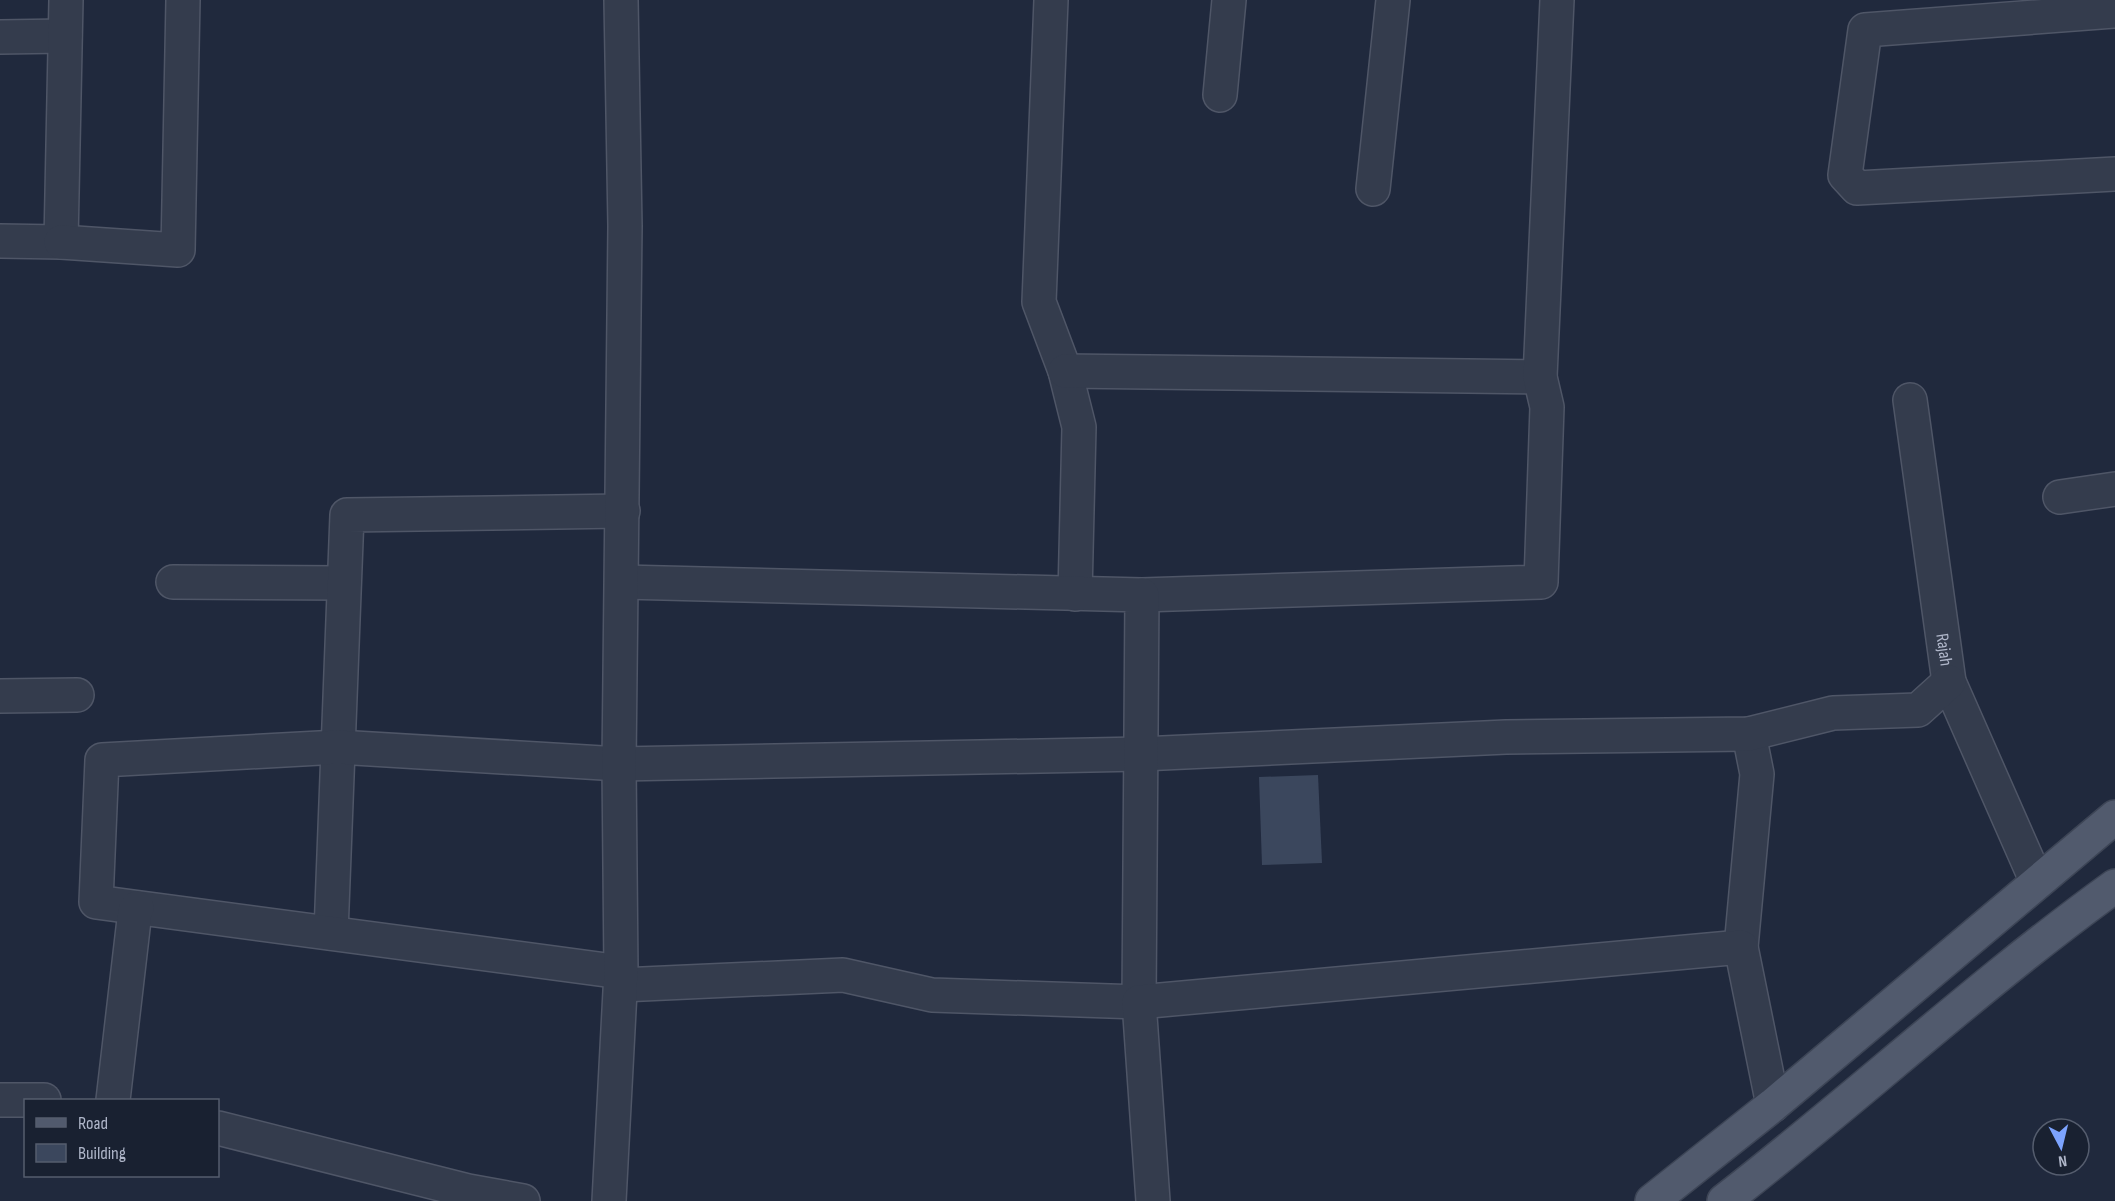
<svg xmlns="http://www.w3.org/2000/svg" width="2115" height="1201" font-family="'Sofia Sans Condensed',sans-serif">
	<rect width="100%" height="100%" fill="#20293d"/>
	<!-- building -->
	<polygon fill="#3b475d" points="1318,775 1322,863 1262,865 1259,777"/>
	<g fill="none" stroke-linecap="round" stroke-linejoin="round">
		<!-- street casing -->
		<g stroke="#4f5667" stroke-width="36">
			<g id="street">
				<polyline points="1051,0 1039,302 1065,371 1079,427 1075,594"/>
				<polyline points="2115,11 1865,30 1845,175 1857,188 2115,174"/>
				<polyline points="0,37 65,36"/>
				<polyline points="1220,95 1229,0"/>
				<polyline points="1373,189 1393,0"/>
				<polyline points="0,241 61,242 66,0"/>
				<polyline points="61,242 178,250 183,0"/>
				<polyline points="1065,371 1540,377"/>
				<path id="s1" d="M1910,400l39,282 88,200"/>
				<polyline points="2060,497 2115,489"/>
				<polyline points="173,582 344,583"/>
				<polyline points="1142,595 1541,582 1547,407 1540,377 1557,0"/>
				<polyline points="0,696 77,695"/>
				<polyline points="331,933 347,515 623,511"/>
				<polyline points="1741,947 1757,774 1749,734"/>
				<polyline points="621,972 96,902 102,760 338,747 619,764 1141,754 1506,737 1749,734 1833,713 1918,710 1949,682"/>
				<polyline points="621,985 843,975 932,995 1139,1002 1142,595 623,582"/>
				<polyline points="0,1100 44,1100"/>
				<polyline points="113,1100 135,911 137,908"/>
				<polyline points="218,1128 468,1191 523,1201"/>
				<polyline points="609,1201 621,972 619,764 625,226 621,0"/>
				<polyline points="1153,1201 1139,1002 1741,947 1773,1105"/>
			</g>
		</g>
		<!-- primary casing -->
		<g stroke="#3d4556" stroke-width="36">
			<g id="primary">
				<polyline points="1652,1201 1773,1105 2115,817"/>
				<path d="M1724,1201c132,-102 255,-217 391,-315"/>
			</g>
		</g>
		<!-- street -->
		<use href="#street" stroke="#343c4d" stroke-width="33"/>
		<!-- primary -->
		<use href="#primary" stroke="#515a6d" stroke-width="33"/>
	</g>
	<g text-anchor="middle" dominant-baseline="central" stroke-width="4.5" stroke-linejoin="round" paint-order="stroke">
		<!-- street labels -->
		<g font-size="18" fill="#afb6c9" stroke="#192131">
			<text stroke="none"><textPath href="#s1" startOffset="252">Rajah</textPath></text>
		</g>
	</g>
	<!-- legend -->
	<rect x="24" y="1099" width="195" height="78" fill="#192131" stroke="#555d6e" stroke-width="1.5"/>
	<rect x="36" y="1118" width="30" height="9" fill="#515a6d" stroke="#555d6e" stroke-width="1.5"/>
	<text x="78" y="1129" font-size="18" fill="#afb6c9">Road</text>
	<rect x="36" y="1144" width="30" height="18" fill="#3b475d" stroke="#555d6e" stroke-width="1.5"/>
	<text x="78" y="1159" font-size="18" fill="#afb6c9">Building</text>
	<!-- north arrow -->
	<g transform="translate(2061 1147) rotate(173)"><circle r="28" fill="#192131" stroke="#555d6e" stroke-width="1.5"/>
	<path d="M0-4.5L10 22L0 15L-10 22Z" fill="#7da4ff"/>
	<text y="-9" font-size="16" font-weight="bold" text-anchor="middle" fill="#afb6c9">N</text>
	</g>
</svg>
